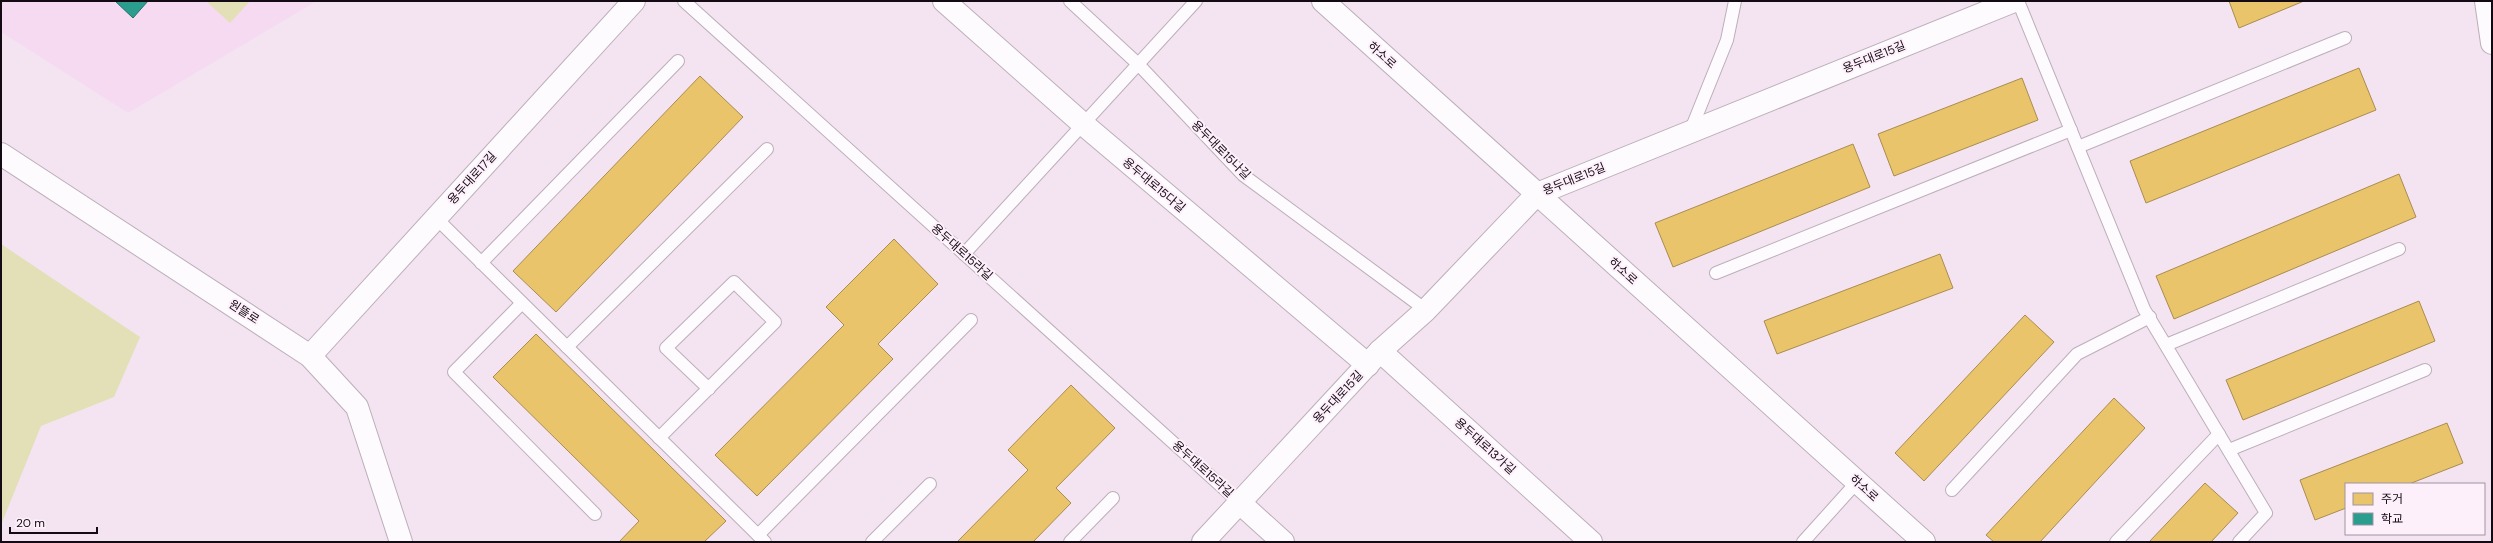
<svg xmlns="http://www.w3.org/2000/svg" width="2493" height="543" font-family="'DM Sans','Noto Sans KR',sans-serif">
	<rect width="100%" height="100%" fill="#f4e4f2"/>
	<!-- built -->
	<polygon fill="#f5daf2" points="1,1 317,1 128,113 1,32"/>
	<!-- green -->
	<g fill="#e3e0b8">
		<polygon points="206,1 250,1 230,23"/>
		<polygon points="1,244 140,337 114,397 41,426 1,525"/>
	</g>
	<!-- homes -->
	<g fill="#e9c46a" stroke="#a98c50">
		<polygon points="2229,1 2304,1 2239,28"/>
		<polygon points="2359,68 2376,110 2146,203 2130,161"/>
		<polygon points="700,76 743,117 556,312 513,271"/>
		<polygon points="2022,78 2038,120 1894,176 1878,134"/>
		<polygon points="1853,144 1870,187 1673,267 1655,223"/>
		<polygon points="2399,174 2416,217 2174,319 2156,276"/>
		<polygon points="894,239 938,284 878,344 893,359 757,496 715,455 844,325 826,307"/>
		<polygon points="1940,254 1953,288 1777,354 1764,321"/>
		<polygon points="2419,301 2435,341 2243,420 2226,380"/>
		<polygon points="2025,315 2054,342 1924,481 1895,453"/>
		<polygon points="536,334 726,521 704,542 619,542 639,521 493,377"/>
		<polygon points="1071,385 1115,428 1056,488 1071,503 1033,542 957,542 1028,470 1008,450"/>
		<polygon points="2114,398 2145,428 2040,542 1994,542 1986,535"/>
		<polygon points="2447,423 2463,463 2409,484 2346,484 2346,508 2315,520 2300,480"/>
		<polygon points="2205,483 2238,513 2211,542 2149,542"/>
	</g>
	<!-- schools -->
	<polygon fill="#2a9d8f" stroke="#23716a" points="115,1 148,1 133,18"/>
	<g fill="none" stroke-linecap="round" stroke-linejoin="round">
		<!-- service casing -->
		<g stroke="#bbafb9" stroke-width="14">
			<g id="service">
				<polyline points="684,1 1240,503"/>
				<polyline points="1070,1 1138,64 1243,175 1426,310"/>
				<polyline points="2018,1 2144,309 2266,513 2239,542"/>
				<polyline points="1690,132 1727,40 1735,1"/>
				<polyline points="2078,147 2345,38"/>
				<polyline points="436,218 765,542"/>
				<polyline points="964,254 1196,1"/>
				<polyline points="481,263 678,61"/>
				<polyline points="1716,273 2071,130"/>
				<polyline points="522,303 454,372 595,514"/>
				<polyline points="2166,345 2399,249"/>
				<polyline points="567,347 767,149"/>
				<polyline points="659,438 775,322 734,282 666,348 709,389"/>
				<polyline points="2229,450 2425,370"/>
				<polyline points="1952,490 2077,354 2150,317"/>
				<polyline points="758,535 971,320"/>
				<polyline points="872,542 930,484"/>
				<polyline points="1070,542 1113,498"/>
				<polyline points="1803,542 1857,482"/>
				<polyline points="2116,542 2219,434"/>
			</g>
		</g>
		<!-- minor casing -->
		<g stroke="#bbafb9" stroke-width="24">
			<g id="minor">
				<polyline points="944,1 1083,124 1368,365"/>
				<polyline points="1323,1 1924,542"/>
				<polyline points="1380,351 1591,542"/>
				<polyline points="310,356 634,1"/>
				<polyline points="1240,503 1283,542"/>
			</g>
		</g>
		<!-- tertiary casing -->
		<g stroke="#bbafb9" stroke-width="24">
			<g id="tertiary">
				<polyline points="2486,1 2492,43"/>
				<polyline points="1,154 310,356 357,407 401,542"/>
				<polyline points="1203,542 1380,351 1426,310 1537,194 2014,1"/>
			</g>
		</g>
		<!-- service -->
		<use href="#service" stroke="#fdfbfd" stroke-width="12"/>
		<!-- minor -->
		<use href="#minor" stroke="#fdfbfd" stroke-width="22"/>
		<!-- tertiary -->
		<use href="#tertiary" stroke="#fdfbfd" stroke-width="22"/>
	</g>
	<g text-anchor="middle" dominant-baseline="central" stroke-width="4" stroke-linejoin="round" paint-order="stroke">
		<!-- street labels -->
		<g font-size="12" fill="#140a13" stroke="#fdf0fb">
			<text transform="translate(1382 55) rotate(42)">하소로</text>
			<text transform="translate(1874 57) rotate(-22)">용두대로15길</text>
			<text transform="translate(1221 150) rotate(45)">용두대로15나길</text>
			<text transform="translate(472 178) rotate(-48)">용두대로17길</text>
			<text transform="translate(1574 179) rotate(-22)">용두대로15길</text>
			<text transform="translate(1154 185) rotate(40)">용두대로15다길</text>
			<text transform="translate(962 252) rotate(42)">용두대로15라길</text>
			<text transform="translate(1623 271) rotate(42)">하소로</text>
			<text transform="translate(244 312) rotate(33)">원뜰로</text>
			<text transform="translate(1338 397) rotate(-47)">용두대로15길</text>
			<text transform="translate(1485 446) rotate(42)">용두대로13가길</text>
			<text transform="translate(1203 469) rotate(42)">용두대로15라길</text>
			<text transform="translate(1864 488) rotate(42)">하소로</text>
		</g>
	</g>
	<!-- border -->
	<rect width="2493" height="543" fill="none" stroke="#140a13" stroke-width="4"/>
	<!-- legend -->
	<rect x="2345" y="483" width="140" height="52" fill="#fdf0fb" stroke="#a0949e"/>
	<rect x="2353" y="493" width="20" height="12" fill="#e9c46a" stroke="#a0949e"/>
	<text x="2381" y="503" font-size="12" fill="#140a13">주거</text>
	<rect x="2353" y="513" width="20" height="12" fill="#2a9d8f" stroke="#a0949e"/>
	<text x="2381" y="523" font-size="12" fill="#140a13">학교</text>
	<!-- scale -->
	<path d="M10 527v6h87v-6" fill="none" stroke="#140a13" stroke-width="2"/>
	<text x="16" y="527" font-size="12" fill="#140a13" stroke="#fdf0fb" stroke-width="3" paint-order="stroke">20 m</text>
</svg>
